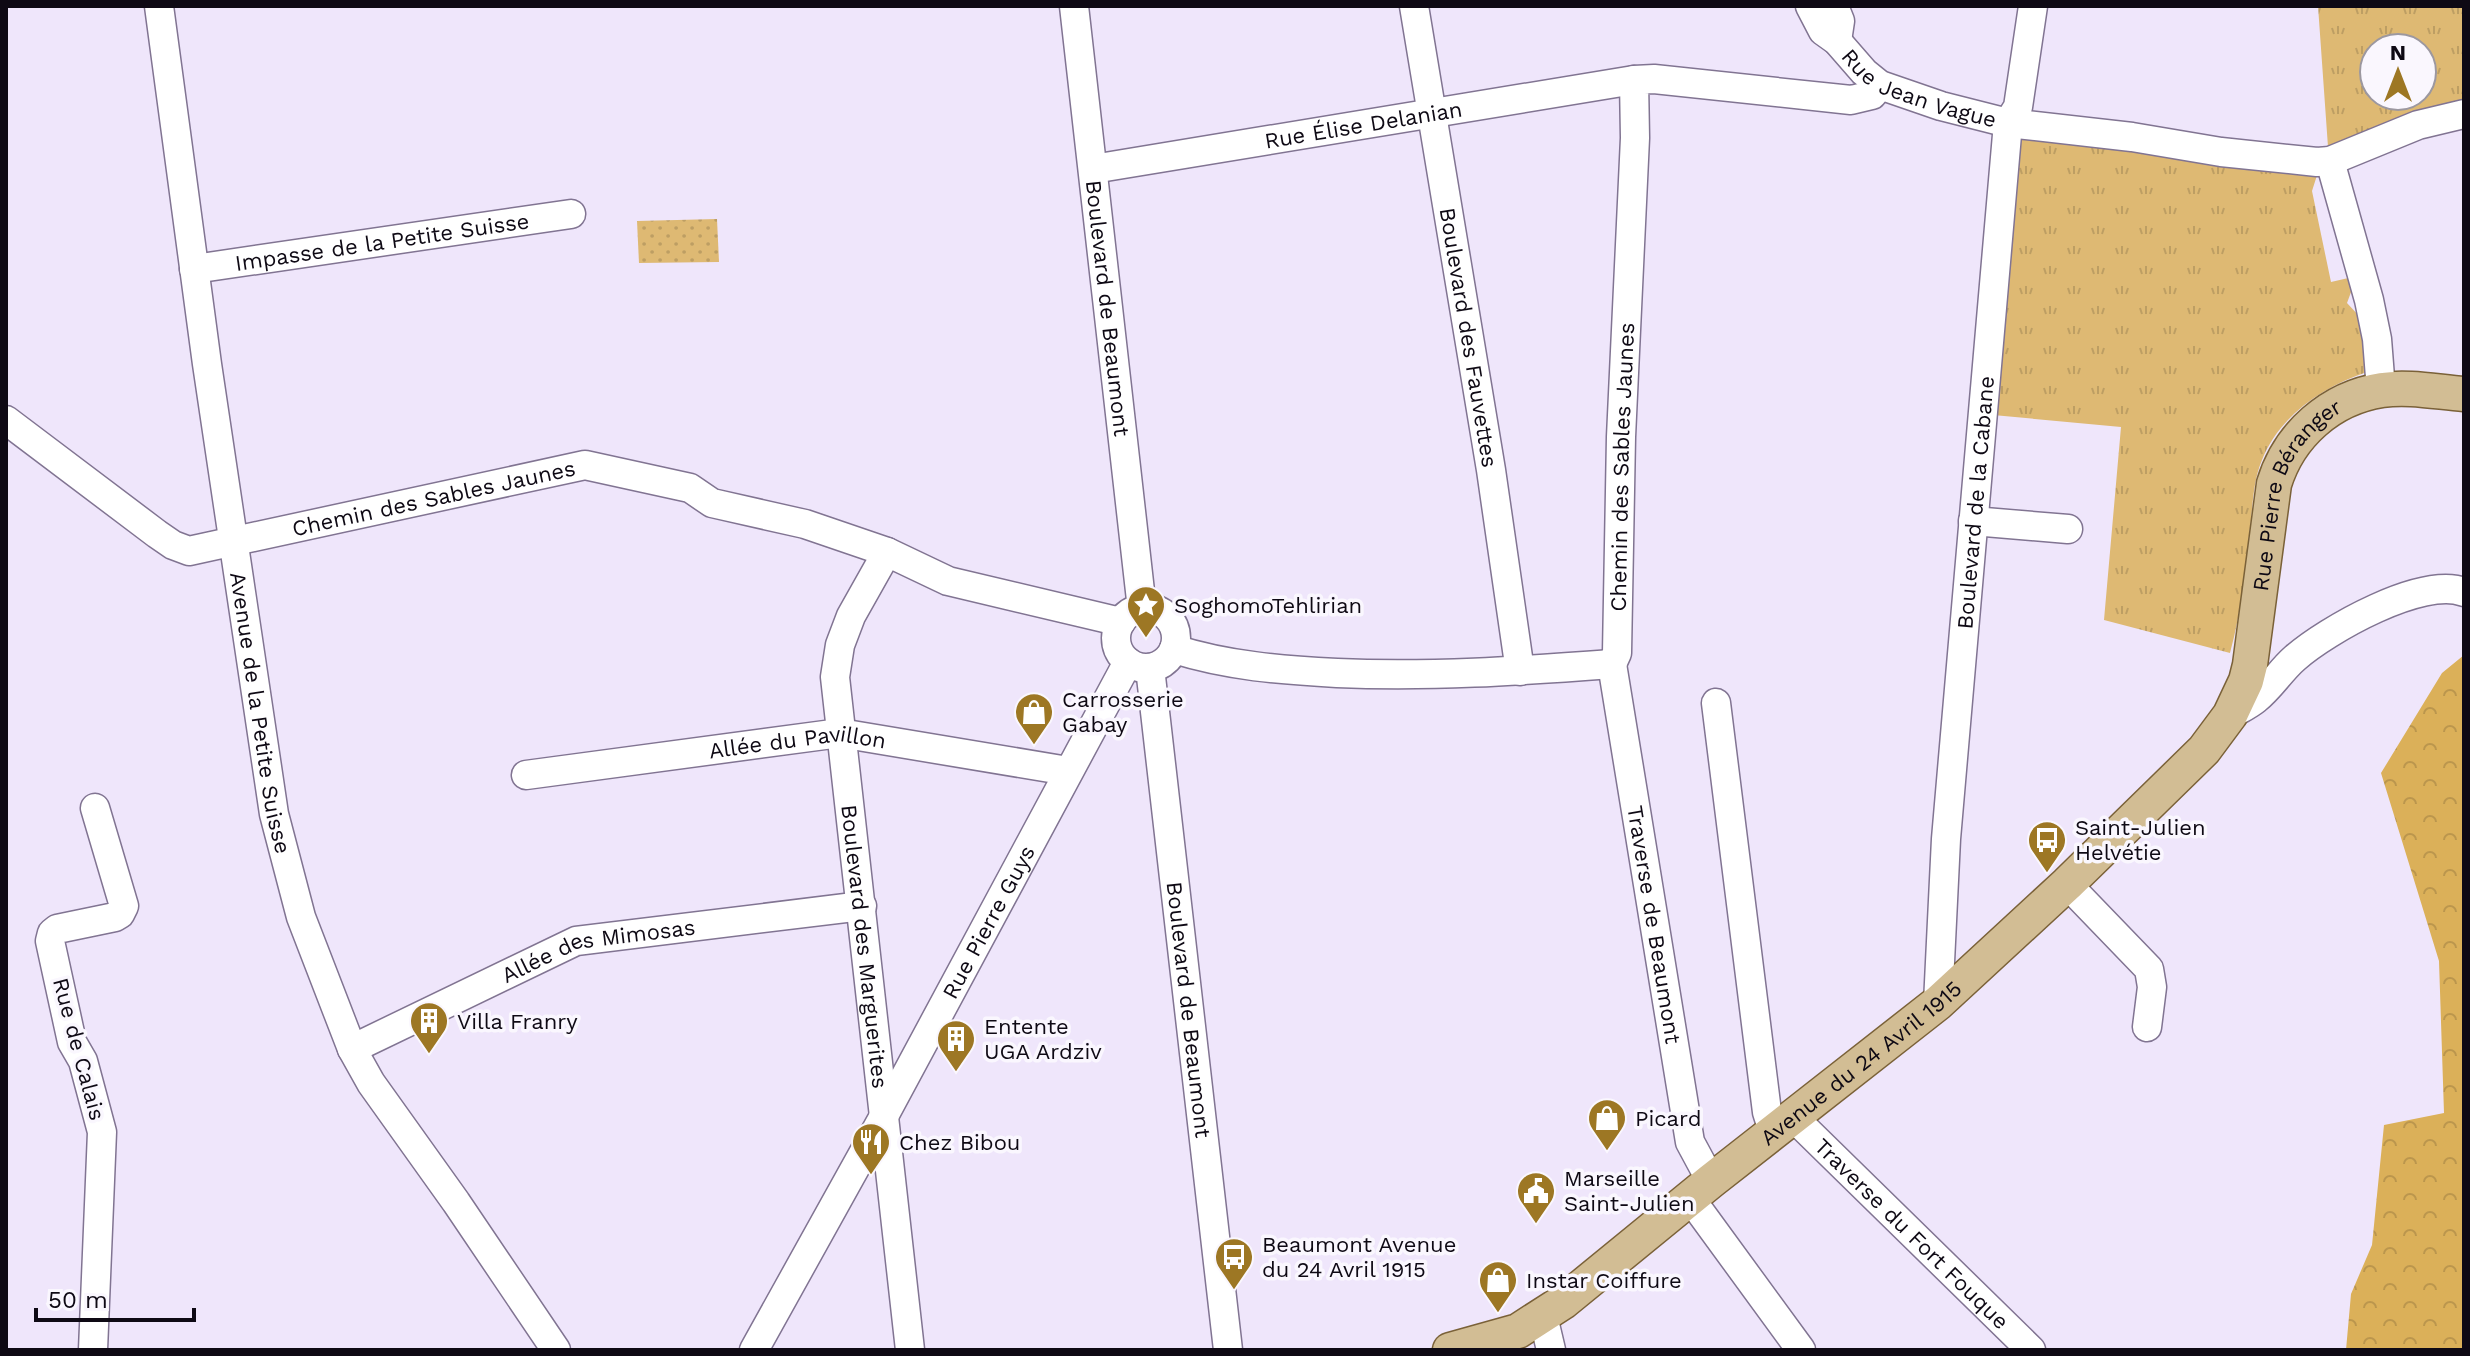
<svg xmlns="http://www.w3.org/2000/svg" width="2470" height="1356" font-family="'Work Sans',sans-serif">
	<defs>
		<pattern id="forest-crowns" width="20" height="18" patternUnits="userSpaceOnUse" patternTransform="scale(2)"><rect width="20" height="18" fill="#dbb059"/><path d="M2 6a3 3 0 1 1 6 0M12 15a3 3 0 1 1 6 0" fill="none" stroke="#bb964d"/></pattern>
		<pattern id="park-tufts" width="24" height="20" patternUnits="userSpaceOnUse" patternTransform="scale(2)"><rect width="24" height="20" fill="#deb973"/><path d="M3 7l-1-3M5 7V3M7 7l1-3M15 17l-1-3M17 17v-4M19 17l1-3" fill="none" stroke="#bd9e63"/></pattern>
		<pattern id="garden-dots" width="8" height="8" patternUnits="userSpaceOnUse" patternTransform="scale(2)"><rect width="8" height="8" fill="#deb973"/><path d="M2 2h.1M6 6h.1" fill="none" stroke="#bd9e63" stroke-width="1.8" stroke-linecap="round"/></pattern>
	</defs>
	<rect width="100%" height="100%" fill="#efe6fb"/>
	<!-- forest -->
	<polygon fill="url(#forest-crowns)" points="2464,655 2464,1350 2346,1350 2351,1294 2372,1245 2384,1125 2444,1113 2439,961 2381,773 2442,673"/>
	<!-- park -->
	<g fill="url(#park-tufts)" fill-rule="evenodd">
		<path d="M2318,6h146v100l-136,41zM2374,48h48v48h-48z"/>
		<path d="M2017,131l302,38 -7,22 19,91 26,-6 -10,27 14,15 6,54c-43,14 -88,44 -105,88 -8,19 -9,40 -11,60 -6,45 -9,90 -21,133l-126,-33 17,-193 -128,-12z"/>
	</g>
	<!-- garden -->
	<polygon fill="url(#garden-dots)" points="717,219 719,262 639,263 637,221"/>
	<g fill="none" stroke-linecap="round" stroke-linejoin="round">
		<!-- minor casing -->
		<g stroke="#817492" stroke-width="31">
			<g id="minor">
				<path id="s1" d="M159,6l48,358 67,450 27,103 51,132 19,34 85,119 100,148"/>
				<path id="s2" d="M1074,6l68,603"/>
				<path id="s3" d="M1414,6l77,464 29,201"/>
				<path id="s4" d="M1810,6l13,25 14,10 27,31 16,13 61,21 67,17 124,14 89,15 96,10 13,-1 88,-36 46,-11"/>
				<polyline points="1834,6 1840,21 1837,41"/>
				<polyline points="2330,161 2369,300 2377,339 2381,390"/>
				<path id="s5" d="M1093,169l541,-89"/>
				<path id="s6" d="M194,269l377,-55"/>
				<path id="s7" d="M6,420l151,114 16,11 16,6 396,-86 105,23 22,15 93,21 82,28 61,29 173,41"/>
				<polyline points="1973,521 2068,529"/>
				<path id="s8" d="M887,552l-36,64 -11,29 -5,32 75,673"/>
				<circle cx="1146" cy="638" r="30"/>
				<path d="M1174,649c54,17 107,21 163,24 92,4 182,-2 275,-9"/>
				<path id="s9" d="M1612,664l5,-11 4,-216 14,-299 -1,-58 20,-1 197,21 21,-5 8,-10"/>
				<path id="s10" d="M1612,664l78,478 21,39"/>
				<path id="s11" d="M1150,668l78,682"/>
				<polyline points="1716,703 1767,1112 1773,1131"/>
				<path d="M2230,715c8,-5 19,-10 26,-16 15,-12 25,-29 39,-41 32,-28 127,-82 169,-66"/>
				<path id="s12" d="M526,775l314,-42 228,38"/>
				<polyline points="2067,884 2149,969 2152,987 2147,1027"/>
				<path id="s13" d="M1938,1003l8,-164 62,-716 10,-16 15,-101"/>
				<path id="s14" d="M352,1049l224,-108 286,-35"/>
				<path id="s15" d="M1792,1116l239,234"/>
				<polyline points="1690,1198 1801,1350"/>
				<polyline points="1543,1316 1551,1350"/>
				<polyline points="93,1350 102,1132 83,1061 72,1042 50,941 52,933 57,929 115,917 120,914 124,906 95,808"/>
				<path id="s16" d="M754,1350l130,-234 244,-454"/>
			</g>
		</g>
		<!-- major casing -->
		<g stroke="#7a6138" stroke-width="37">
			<g id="major">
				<path id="s17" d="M1450,1350l68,-19 45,-29 148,-121 227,-178 129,-119 137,-134 26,-35 16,-34 4,-16 24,-181c15,-49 56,-86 108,-94 27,-4 55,2 82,4"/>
			</g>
		</g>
		<!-- minor -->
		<use href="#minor" stroke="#fff" stroke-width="28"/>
		<!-- major -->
		<use href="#major" stroke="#d2bd94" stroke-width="34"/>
	</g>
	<!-- icons -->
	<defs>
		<g id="sight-pin" transform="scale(2)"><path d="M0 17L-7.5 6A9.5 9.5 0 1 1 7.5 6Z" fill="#9d7724" stroke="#faf7fe"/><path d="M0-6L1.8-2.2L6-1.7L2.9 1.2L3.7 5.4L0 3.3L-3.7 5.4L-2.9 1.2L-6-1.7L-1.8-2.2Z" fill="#fff"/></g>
		<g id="shop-pin" transform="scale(2)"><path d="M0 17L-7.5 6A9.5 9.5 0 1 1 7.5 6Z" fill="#9d7724" stroke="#faf7fe"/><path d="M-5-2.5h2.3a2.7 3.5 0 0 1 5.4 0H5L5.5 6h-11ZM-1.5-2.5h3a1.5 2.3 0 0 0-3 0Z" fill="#fff"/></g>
		<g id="bus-pin" transform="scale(2)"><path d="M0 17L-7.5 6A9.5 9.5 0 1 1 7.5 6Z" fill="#9d7724" stroke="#faf7fe"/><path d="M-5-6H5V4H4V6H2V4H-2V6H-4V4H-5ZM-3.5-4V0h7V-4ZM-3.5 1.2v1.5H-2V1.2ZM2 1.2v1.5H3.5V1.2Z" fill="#fff"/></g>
		<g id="building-pin" transform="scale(2)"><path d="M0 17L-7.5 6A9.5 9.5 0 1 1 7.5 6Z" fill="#9d7724" stroke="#faf7fe"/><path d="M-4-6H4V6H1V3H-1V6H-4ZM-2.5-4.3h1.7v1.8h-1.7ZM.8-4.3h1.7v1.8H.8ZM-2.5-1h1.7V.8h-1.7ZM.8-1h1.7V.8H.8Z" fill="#fff"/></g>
		<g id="restaurant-pin" transform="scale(2)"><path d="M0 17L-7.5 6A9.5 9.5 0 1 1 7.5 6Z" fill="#9d7724" stroke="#faf7fe"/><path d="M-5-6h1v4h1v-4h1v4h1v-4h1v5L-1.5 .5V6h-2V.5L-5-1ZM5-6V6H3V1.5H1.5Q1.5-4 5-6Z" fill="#fff"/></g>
		<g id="civic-pin" transform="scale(2)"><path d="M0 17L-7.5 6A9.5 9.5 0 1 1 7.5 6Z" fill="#9d7724" stroke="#faf7fe"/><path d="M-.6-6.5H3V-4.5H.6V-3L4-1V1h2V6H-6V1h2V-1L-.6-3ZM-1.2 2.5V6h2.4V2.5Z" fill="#fff"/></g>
	</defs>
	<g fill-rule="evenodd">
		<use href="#sight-pin" x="1146" y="605"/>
		<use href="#shop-pin" x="1034" y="712"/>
		<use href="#bus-pin" x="2047" y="840"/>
		<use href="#building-pin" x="429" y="1021"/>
		<use href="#building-pin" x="956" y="1039"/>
		<use href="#shop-pin" x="1607" y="1118"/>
		<use href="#restaurant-pin" x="871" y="1142"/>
		<use href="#civic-pin" x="1536" y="1191"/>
		<use href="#bus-pin" x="1234" y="1257"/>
		<use href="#shop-pin" x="1498" y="1280"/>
	</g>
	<g text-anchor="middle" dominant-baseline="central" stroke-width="7" stroke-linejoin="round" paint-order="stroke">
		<!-- street labels -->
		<g font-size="22" fill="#0e0914" stroke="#faf7fe">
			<text stroke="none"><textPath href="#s4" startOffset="144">Rue Jean Vague</textPath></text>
			<text stroke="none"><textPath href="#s5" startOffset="274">Rue Élise Delanian</textPath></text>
			<text stroke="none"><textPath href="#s6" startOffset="190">Impasse de la Petite Suisse</textPath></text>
			<text stroke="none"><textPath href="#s2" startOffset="304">Boulevard de Beaumont</textPath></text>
			<text stroke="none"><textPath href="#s3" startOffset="336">Boulevard des Fauvettes</textPath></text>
			<text stroke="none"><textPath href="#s9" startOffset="198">Chemin des Sables Jaunes</textPath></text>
			<text stroke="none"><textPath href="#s7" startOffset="476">Chemin des Sables Jaunes</textPath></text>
			<text stroke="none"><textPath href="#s17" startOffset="1250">Rue Pierre Béranger</textPath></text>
			<text stroke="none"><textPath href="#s13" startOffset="502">Boulevard de la Cabane</textPath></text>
			<text stroke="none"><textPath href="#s1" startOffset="714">Avenue de la Petite Suisse</textPath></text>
			<text stroke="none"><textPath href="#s12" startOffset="274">Allée du Pavillon</textPath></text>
			<text stroke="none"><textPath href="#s16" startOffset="488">Rue Pierre Guys</textPath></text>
			<text stroke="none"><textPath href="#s10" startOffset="264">Traverse de Beaumont</textPath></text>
			<text stroke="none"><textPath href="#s8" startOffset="408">Boulevard des Marguerites</textPath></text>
			<text stroke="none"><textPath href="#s14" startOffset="268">Allée des Mimosas</textPath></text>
			<text stroke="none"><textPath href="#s11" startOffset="344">Boulevard de Beaumont</textPath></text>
			<text transform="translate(79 1049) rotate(75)">Rue de Calais</text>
			<text stroke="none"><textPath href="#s17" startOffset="506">Avenue du 24 Avril 1915</textPath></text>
			<text stroke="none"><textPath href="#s15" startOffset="168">Traverse du Fort Fouque</textPath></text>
		</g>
		<!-- poi labels -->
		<g font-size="22" fill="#0e0914" stroke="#faf7fe" text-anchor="start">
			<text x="1174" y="605">SoghomoTehlirian</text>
			<text x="1062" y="699">Carrosserie<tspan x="1062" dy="25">Gabay</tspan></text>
			<text x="2075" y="827">Saint-Julien<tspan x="2075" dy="25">Helvétie</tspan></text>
			<text x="457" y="1021">Villa Franry</text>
			<text x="984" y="1026">Entente<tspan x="984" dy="25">UGA Ardziv</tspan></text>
			<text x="1635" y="1118">Picard</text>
			<text x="899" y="1142">Chez Bibou</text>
			<text x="1564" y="1178">Marseille<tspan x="1564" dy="25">Saint-Julien</tspan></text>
			<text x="1262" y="1244">Beaumont Avenue<tspan x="1262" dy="25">du 24 Avril 1915</tspan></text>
			<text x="1526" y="1280">Instar Coiffure</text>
		</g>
	</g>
	<!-- border -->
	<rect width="2470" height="1356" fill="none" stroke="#0e0914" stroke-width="16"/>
	<!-- north arrow -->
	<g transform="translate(2398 72)"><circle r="38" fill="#faf7fe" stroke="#9c98a0" stroke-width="2"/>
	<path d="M0-6L14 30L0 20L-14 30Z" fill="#9d7724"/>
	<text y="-12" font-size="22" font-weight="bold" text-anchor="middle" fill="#0e0914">N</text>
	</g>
	<!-- scale -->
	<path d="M36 1308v12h158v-12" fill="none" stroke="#0e0914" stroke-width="4"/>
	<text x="48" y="1308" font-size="24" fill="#0e0914" stroke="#faf7fe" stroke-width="6" paint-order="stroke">50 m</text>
</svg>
